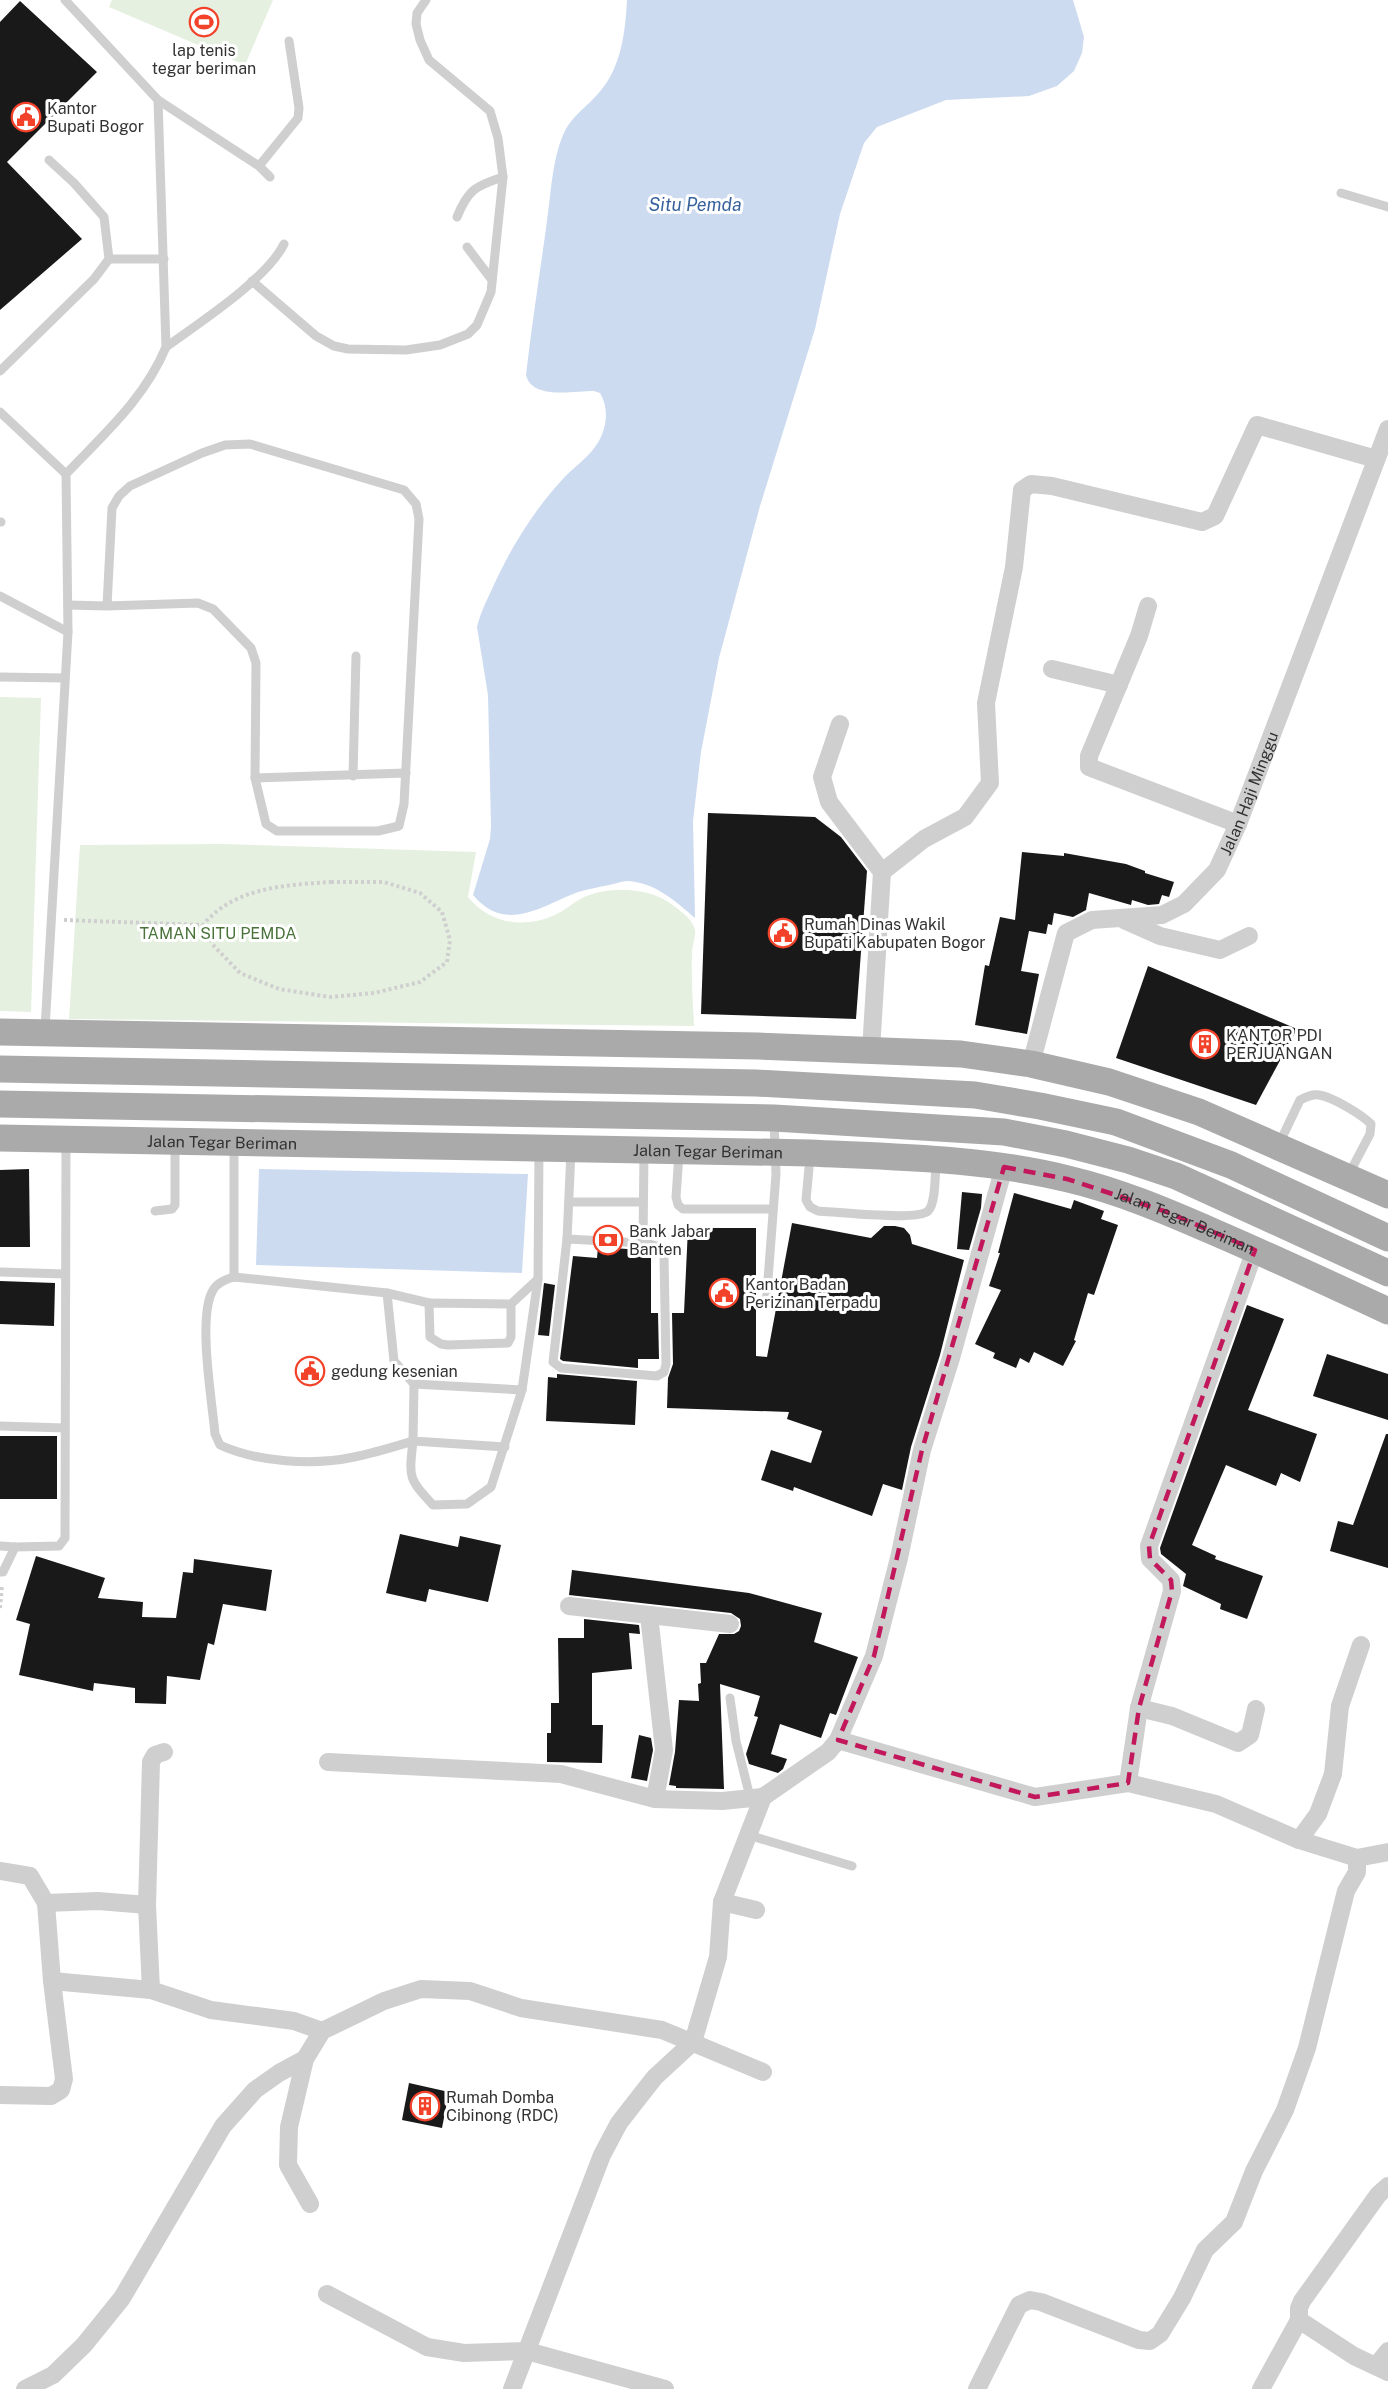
<svg xmlns="http://www.w3.org/2000/svg" width="1388" height="2389" font-family="'Public Sans',sans-serif">
	<rect width="100%" height="100%" fill="#fff"/>
	<!-- green -->
	<g fill="#e5f0e0">
		<polygon points="112,0 273,0 245,65 109,7"/>
		<polygon points="0,697 41,698 31,1012 0,1011"/>
		<path d="M222,844l254,8 -8,45c22,27 56,32 87,18 10,-5 18,-12 27,-17 27,-13 69,-11 92,8 8,6 19,14 21,24 1,7 -3,16 -3,23 -1,24 1,49 2,73l-625,-7 11,-174z"/>
	</g>
	<!-- water -->
	<g fill="#ccdbf0">
		<path d="M627,0h446l11,37 -2,16 -8,18 -17,15 -28,10 -83,4 -69,27 -13,16 -24,71 -25,115 -55,177 -41,152 -18,94 -8,69 2,97c-20,-17 -39,-35 -67,-37 -6,0 -13,3 -19,4 -10,2 -21,4 -31,7 -37,14 -72,42 -105,3l17,-56 1,-13 -3,-131 -11,-68c3,-13 9,-25 15,-38 18,-40 40,-76 69,-108 12,-14 28,-23 38,-40 8,-15 10,-33 1,-48l-6,-2c-21,0 -62,9 -68,-16 6,-52 14,-103 21,-154 4,-28 5,-60 16,-86 7,-17 20,-25 32,-38 26,-26 30,-62 32,-97z"/>
		<polygon points="259,1169 528,1174 522,1273 256,1265"/>
	</g>
	<!-- building -->
	<g fill="#191919">
		<polygon points="20,1 97,72 7,162 82,239 0,310 0,22"/>
		<polygon points="708,813 815,817 841,837 867,871 856,1019 701,1014"/>
		<polygon points="1022,852 1064,856 1064,853 1126,864 1145,871 1145,873 1174,882 1169,897 1162,895 1159,904 1148,905 1132,900 1131,905 1089,893 1086,910 1073,917 1054,913 1052,925 1048,924 1046,934 1029,931 1021,971 1039,974 1027,1034 975,1025 985,965 989,966 1000,917 1015,920"/>
		<polygon points="1148,966 1297,1029 1256,1105 1116,1058"/>
		<polygon points="29,1169 30,1247 0,1247 0,1170"/>
		<polygon points="962,1192 982,1194 981,1208 969,1250 957,1249"/>
		<polygon points="1014,1193 1071,1209 1074,1200 1104,1211 1101,1219 1118,1225 1094,1295 1088,1293 1074,1340 1076,1341 1063,1366 1034,1352 1029,1363 1020,1358 1016,1368 993,1358 995,1353 975,1344 1001,1290 989,1286 1000,1253 998,1253"/>
		<polygon points="792,1223 871,1238 884,1226 895,1226 904,1228 910,1235 912,1244 964,1260 940,1355 911,1447 902,1490 883,1484 872,1516 794,1487 793,1491 761,1480 771,1450 811,1463 822,1431 787,1419 789,1412 667,1408 668,1378 673,1364 672,1313 684,1313 688,1228 756,1228 756,1356 767,1357"/>
		<polygon points="598,1247 642,1250 651,1256 651,1313 658,1313 659,1359 638,1359 638,1368 563,1361 560,1359 573,1256 597,1258"/>
		<polygon points="0,1281 55,1283 54,1326 0,1324"/>
		<polygon points="544,1283 555,1285 549,1336 538,1335"/>
		<polygon points="1247,1305 1284,1319 1248,1410 1317,1434 1300,1482 1281,1473 1276,1486 1226,1465 1192,1545 1216,1556 1215,1559 1263,1576 1247,1619 1220,1609 1221,1604 1183,1586 1186,1574 1161,1554 1160,1548"/>
		<polygon points="1327,1354 1388,1374 1388,1420 1313,1396"/>
		<polygon points="557,1374 637,1381 635,1425 546,1421 548,1377 557,1378"/>
		<polygon points="1386,1434 1388,1434 1388,1568 1330,1551 1338,1521 1353,1525"/>
		<rect x="0" y="1436" width="57" height="63"/>
		<polygon points="400,1534 458,1547 460,1536 501,1545 488,1602 429,1589 426,1602 386,1593"/>
		<polygon points="36,1556 105,1578 98,1598 143,1602 142,1617 176,1618 183,1572 193,1573 194,1559 272,1570 266,1611 223,1604 214,1645 208,1643 200,1680 167,1676 166,1704 135,1703 135,1688 94,1683 93,1691 19,1675 30,1624 16,1620"/>
		<polygon points="572,1570 749,1593 822,1613 814,1642 858,1657 836,1715 830,1713 821,1738 780,1724 771,1754 787,1759 783,1769 778,1773 749,1764 746,1754 758,1717 754,1716 760,1696 720,1684 724,1789 676,1788 676,1786 669,1785 675,1752 679,1700 699,1701 698,1684 701,1683 700,1663 706,1663 719,1634 734,1634 739,1631 741,1626 740,1619 731,1613 569,1595"/>
		<polygon points="584,1619 639,1625 640,1634 629,1633 632,1669 592,1673 592,1725 603,1725 602,1763 547,1762 547,1733 551,1733 551,1703 559,1703 558,1638 584,1638"/>
		<polygon points="639,1735 651,1738 653,1750 647,1781 631,1778"/>
		<polygon points="409,2083 449,2092 442,2128 402,2120"/>
	</g>
	<g fill="none" stroke-linecap="round" stroke-linejoin="round">
		<!-- path -->
		<g stroke="#cfcfcf" stroke-width="4" stroke-dasharray="3 3" stroke-linecap="butt">
			<path d="M331,882h53l36,11 22,19 8,28 -3,22 -27,20 -46,11 -44,4 -51,-8 -39,-16 -26,-27 -11,-21c31,-38 83,-40 128,-43z"/>
			<polyline points="64,920 203,925"/>
			<polyline points="0,1608 2,1585"/>
		</g>
		<!-- service -->
		<g stroke="#cfcfcf" stroke-width="9">
			<polyline points="65,0 158,100 259,166 270,177"/>
			<polyline points="259,166 298,118 299,108 289,41"/>
			<polyline points="1341,193 1388,207"/>
			<path d="M457,217c11,-27 18,-31 46,-40"/>
			<polyline points="467,247 492,280"/>
			<polyline points="109,259 164,259"/>
			<polyline points="252,281 316,336 334,346 348,349 406,350 440,345 468,334 477,325 491,292 503,177 498,138 490,111 429,60 420,40 416,24 417,13 426,0"/>
			<path d="M166,347c33,-24 101,-68 118,-103"/>
			<polyline points="0,371 94,279 109,259 104,217 74,183 49,160"/>
			<polyline points="0,412 66,474"/>
			<polyline points="0,522 1,522"/>
			<polyline points="0,596 68,632"/>
			<polyline points="68,605 107,606 198,603 213,609 251,648 256,663 255,778 266,824 277,831 378,831 399,826 404,804 419,519 416,504 404,490 250,444 225,445 202,453 130,486 119,496 112,508 107,606"/>
			<polyline points="0,677 64,678"/>
			<polyline points="353,776 356,656"/>
			<polyline points="255,778 406,773"/>
			<path d="M45,1029l23,-397 -2,-158c38,-40 79,-76 100,-127l-8,-247"/>
			<polyline points="234,1144 234,1277"/>
			<path d="M1279,1144l21,-44c6,-3 12,-6 19,-5 14,2 43,20 52,29l-1,10 -21,40"/>
			<polyline points="571,1151 567,1239 643,1243 644,1152"/>
			<polyline points="679,1154 676,1197 678,1205 683,1209 773,1209"/>
			<path d="M810,1157l-4,43 4,7 8,4c18,1 100,10 110,0 8,-7 7,-38 8,-49"/>
			<polyline points="570,1202 642,1202"/>
			<polyline points="155,1211 172,1209 175,1205 175,1143"/>
			<path d="M567,1239l-14,123 8,6 96,8 7,-4 2,-8 -2,-108c-2,-11 -11,-11 -21,-13"/>
			<polyline points="0,1272 65,1274"/>
			<polyline points="387,1293 394,1361 414,1384 413,1441 505,1447"/>
			<path d="M429,1303l-42,-10 -153,-16c-8,2 -18,6 -22,15 -14,28 0,108 3,142l5,11c37,17 93,21 134,12 20,-4 39,-10 59,-16 -4,37 -5,37 20,64l34,-1 24,-17 31,-97 16,-111 1,-128"/>
			<polyline points="511,1304 511,1337 508,1343 448,1345 441,1344 430,1337 429,1303 511,1304 538,1279"/>
			<polyline points="766,1306 776,1174 774,1120"/>
			<polyline points="414,1384 522,1390"/>
			<polyline points="0,1426 65,1428"/>
			<polyline points="0,1546 15,1547"/>
			<polyline points="0,1572 3,1572 15,1547 59,1546 65,1538 66,1142"/>
			<polyline points="730,1698 736,1741 750,1797"/>
			<polyline points="748,1835 852,1866"/>
		</g>
		<!-- minor -->
		<g stroke="#cfcfcf" stroke-width="18">
			<polyline points="1148,606 1139,636 1089,756 1089,767 1238,824"/>
			<polyline points="1052,669 1119,685"/>
			<polyline points="840,724 822,777 829,802 882,872 871,1050"/>
			<polyline points="882,872 924,839 965,817 990,783 986,703 1014,567 1022,490 1031,484 1052,486 1202,522 1215,516 1257,425 1376,459"/>
			<polyline points="1124,920 1160,936 1220,950 1249,936"/>
			<path id="s1" d="M1031,1064l35,-131 26,-13 70,-5 22,-11 33,-34 21,-46 150,-395"/>
			<polyline points="569,1606 730,1624"/>
			<polyline points="649,1615 664,1750 655,1799"/>
			<polyline points="1139,1708 1172,1716 1238,1743 1250,1735 1256,1709"/>
			<polyline points="838,1740 1035,1797 1128,1783 1216,1804 1299,1840 1357,1858 1388,1852"/>
			<polyline points="328,1762 561,1774 655,1799 722,1801 763,1797"/>
			<polyline points="1128,1783 1139,1708 1172,1591 1171,1580 1150,1559 1149,1546 1255,1250"/>
			<polyline points="1299,1840 1318,1814 1333,1774 1340,1706 1361,1645"/>
			<polyline points="0,1871 30,1876 46,1903 52,1981 64,2079 61,2090 51,2096 0,2095"/>
			<polyline points="722,1902 756,1910"/>
			<polyline points="46,1903 98,1901 147,1905"/>
			<polyline points="52,1981 151,1990 211,2010 294,2021 322,2031"/>
			<polyline points="151,1990 147,1905 151,1762 155,1755 164,1752"/>
			<polyline points="310,2204 288,2165 289,2127 305,2059 322,2031 384,2001 421,1989 470,1991 521,2008 662,2030 763,2072"/>
			<polyline points="327,2294 427,2347 464,2353 527,2351 665,2389"/>
			<polyline points="1299,2320 1354,2356 1388,2372"/>
			<polyline points="1376,2366 1388,2351"/>
			<polyline points="25,2389 53,2375 84,2345 122,2298 223,2126 255,2090 279,2073 305,2059"/>
			<polyline points="512,2389 602,2155 619,2123 640,2096 655,2077 693,2042 718,1957 722,1902 763,1797 828,1752 838,1740 874,1656 899,1558 922,1450 951,1358 1004,1167"/>
			<polyline points="977,2389 1019,2305 1030,2300 1041,2302 1139,2340 1150,2341 1160,2334 1182,2298 1205,2250 1234,2222 1254,2171 1285,2110 1307,2048 1346,1891 1357,1872 1357,1858"/>
			<polyline points="1261,2389 1299,2320 1299,2308 1302,2301 1378,2195 1388,2186"/>
		</g>
		<!-- primary -->
		<g stroke="#aaa" stroke-width="27">
			<polyline points="0,1032 758,1046 961,1054 1031,1064 1109,1082 1199,1112 1388,1195"/>
			<polyline points="0,1069 756,1083 975,1095 1040,1106 1116,1122 1231,1165 1388,1238"/>
			<polyline points="0,1104 774,1118 1004,1132 1066,1144 1128,1160 1176,1176 1388,1273"/>
			<path id="s2" d="M0,1138l810,15c86,4 174,5 258,26 51,12 98,32 146,53 58,25 116,52 174,79"/>
		</g>
	</g>
	<!-- marked area -->
	<path fill="none" stroke="#c2185b" stroke-width="4.5" stroke-dasharray="12 8" stroke-linejoin="round" d="M1004,1167l63,12 100,33 88,38 -106,296 1,13 21,21 1,11 -33,117 -11,75 -93,14 -197,-57 36,-84 48,-206z"/>
	<!-- icons -->
	<defs>
		<g id="stadium-ring" transform="scale(1.5)"><circle r="9.5" fill="#fff" stroke="#f3422a" stroke-width="1.5"/><path d="M0-5a6.5 5 0 1 0 0 10a6.5 5 0 1 0 0-10ZM-3.5-1.8h7v3.6h-7Z" fill="#f3422a"/></g>
		<g id="civic-ring" transform="scale(1.5)"><circle r="9.5" fill="#fff" stroke="#f3422a" stroke-width="1.5"/><path d="M-.6-6.5H3V-4.5H.6V-3L4-1V1h2V6H-6V1h2V-1L-.6-3ZM-1.2 2.5V6h2.4V2.5Z" fill="#f3422a"/></g>
		<g id="building-ring" transform="scale(1.5)"><circle r="9.5" fill="#fff" stroke="#f3422a" stroke-width="1.5"/><path d="M-4-6H4V6H1V3H-1V6H-4ZM-2.5-4.3h1.7v1.8h-1.7ZM.8-4.3h1.7v1.8H.8ZM-2.5-1h1.7V.8h-1.7ZM.8-1h1.7V.8H.8Z" fill="#f3422a"/></g>
		<g id="bank-ring" transform="scale(1.5)"><circle r="9.5" fill="#fff" stroke="#f3422a" stroke-width="1.5"/><path d="M-6-4H6V4H-6ZM0-2.3a2.3 2.3 0 1 0 0 4.6a2.3 2.3 0 1 0 0-4.6Z" fill="#f3422a"/></g>
	</defs>
	<g fill-rule="evenodd">
		<use href="#stadium-ring" x="204" y="22"/>
		<use href="#civic-ring" x="26" y="117"/>
		<use href="#civic-ring" x="783" y="933"/>
		<use href="#building-ring" x="1205" y="1044"/>
		<use href="#bank-ring" x="608" y="1240"/>
		<use href="#civic-ring" x="724" y="1293"/>
		<use href="#civic-ring" x="310" y="1371"/>
		<use href="#building-ring" x="425" y="2106"/>
	</g>
	<g text-anchor="middle" dominant-baseline="central" stroke-width="6" stroke-linejoin="round" paint-order="stroke">
		<!-- poi labels -->
		<g font-size="16" fill="#323232" stroke="#fff" text-anchor="start">
			<text x="204" y="50" text-anchor="middle">lap tenis<tspan x="204" dy="18">tegar beriman</tspan></text>
			<text x="47" y="108">Kantor<tspan x="47" dy="18">Bupati Bogor</tspan></text>
			<text x="804" y="924">Rumah Dinas Wakil<tspan x="804" dy="18">Bupati Kabupaten Bogor</tspan></text>
			<text x="1226" y="1035">KANTOR PDI<tspan x="1226" dy="18">PERJUANGAN</tspan></text>
			<text x="629" y="1231">Bank Jabar<tspan x="629" dy="18">Banten</tspan></text>
			<text x="745" y="1284">Kantor Badan<tspan x="745" dy="18">Perizinan Terpadu</tspan></text>
			<text x="331" y="1371">gedung kesenian</text>
			<text x="446" y="2097">Rumah Domba<tspan x="446" dy="18">Cibinong (RDC)</tspan></text>
		</g>
		<!-- street labels -->
		<g font-size="16" fill="#323232" stroke="#fff">
			<text stroke="none"><textPath href="#s1" startOffset="390">Jalan Haji Minggu</textPath></text>
			<text stroke="none"><textPath href="#s2" startOffset="222">Jalan Tegar Beriman</textPath></text>
			<text stroke="none"><textPath href="#s2" startOffset="708">Jalan Tegar Beriman</textPath></text>
			<text stroke="none"><textPath href="#s2" startOffset="1194">Jalan Tegar Beriman</textPath></text>
		</g>
		<!-- park labels -->
		<g font-size="16" fill="#4a733b" stroke="#fff">
			<text x="218" y="933">TAMAN SITU PEMDA</text>
		</g>
		<!-- water labels -->
		<g font-size="18" font-style="italic" fill="#38629d" stroke="#fff">
			<text x="695" y="204">Situ Pemda</text>
		</g>
	</g>
</svg>
